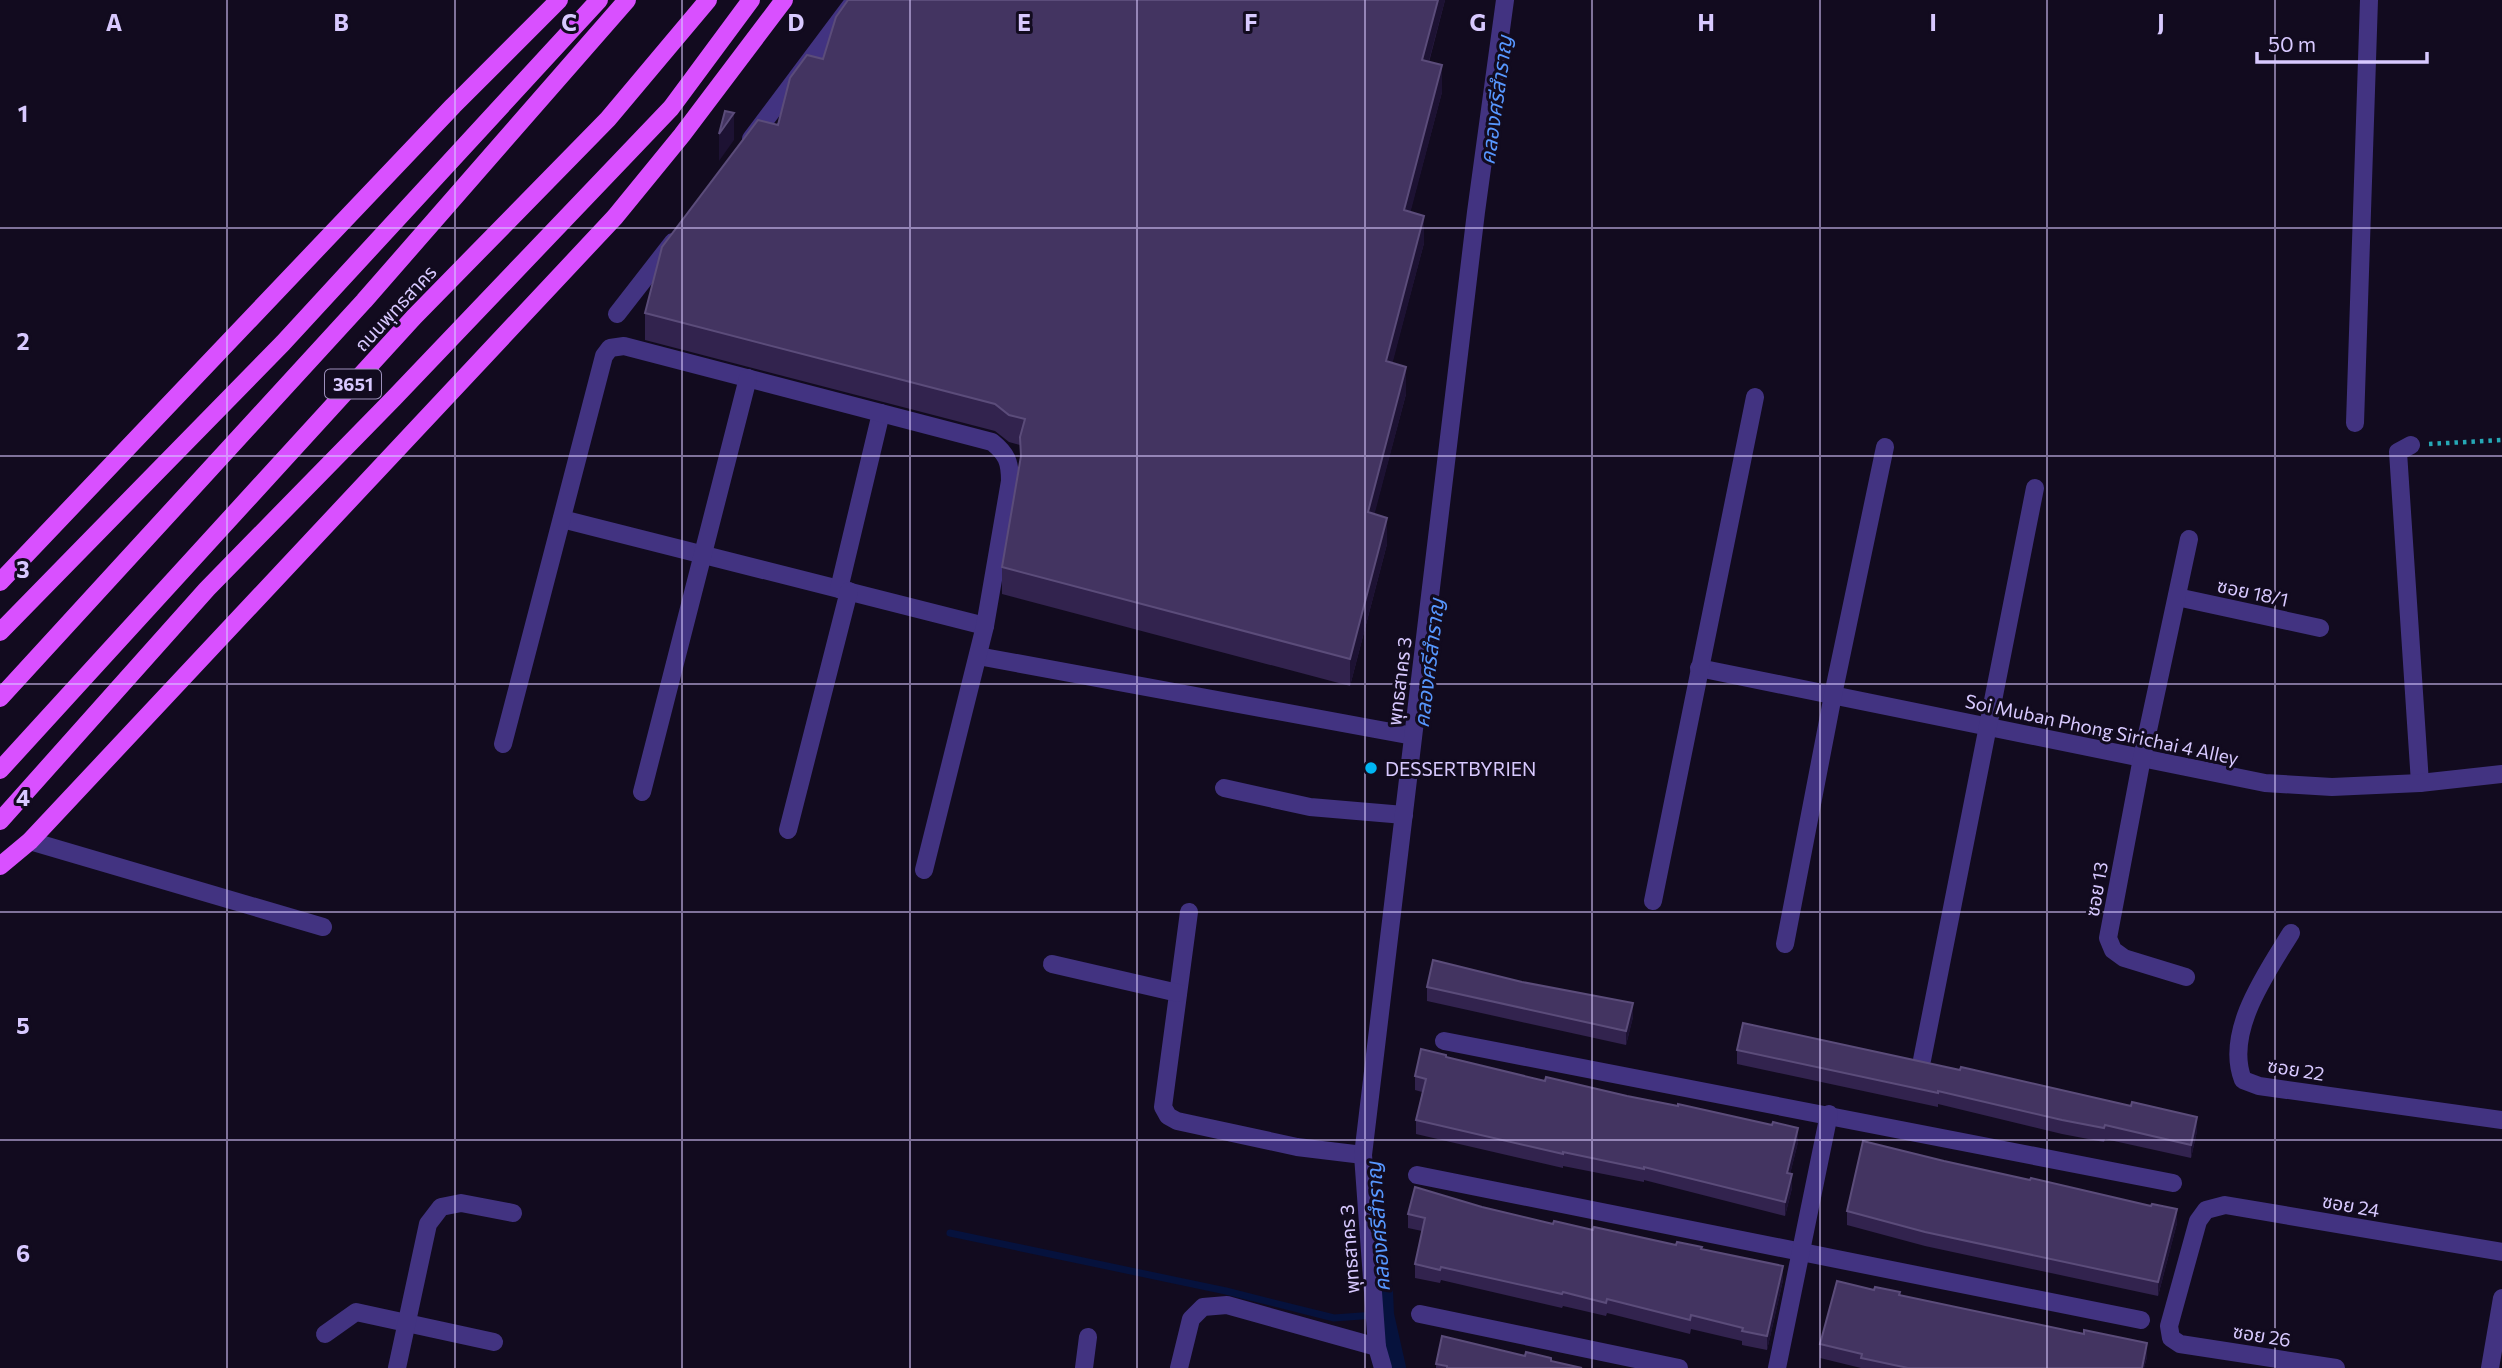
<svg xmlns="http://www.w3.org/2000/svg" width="2502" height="1368" font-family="Commissioner,'Noto Sans Thai',sans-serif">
	<rect width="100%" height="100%" fill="#120b1f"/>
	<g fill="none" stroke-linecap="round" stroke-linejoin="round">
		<!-- stream -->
		<polyline stroke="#06123d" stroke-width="7" points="950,1233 1226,1291 1334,1318 1375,1315"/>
		<!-- canal -->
		<polyline stroke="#06123d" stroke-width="24" points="1381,1291 1382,1315 1394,1368"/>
		<!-- path -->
		<polyline stroke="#26a8b6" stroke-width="4.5" stroke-dasharray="3.5 5" stroke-linecap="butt" points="2429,444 2502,440"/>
		<!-- minor -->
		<g stroke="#423381" stroke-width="18">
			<polyline points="751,139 855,0"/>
			<polyline points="617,314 673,242"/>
			<polyline points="2355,423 2369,0"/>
			<polyline points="2411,445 2398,452 2420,783"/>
			<polyline points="562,519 985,626"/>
			<polyline points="839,589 881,413"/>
			<polyline points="2177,597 2320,628"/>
			<polyline points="978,656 1413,736"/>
			<polyline points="1699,668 2265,783 2332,787 2420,783 2502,774"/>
			<path d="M503,744l101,-388 6,-8 14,-2 368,96c15,12 18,20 18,39l-25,145 -61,244"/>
			<polyline points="1224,788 1310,807 1404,815"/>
			<polyline points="642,792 748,378"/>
			<polyline points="788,830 849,591"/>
			<polyline points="30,841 323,927"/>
			<polyline points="1653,901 1755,397"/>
			<polyline points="1189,912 1163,1107 1168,1116 1177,1121 1297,1147 1363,1155"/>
			<path d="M2291,933c-24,39 -67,99 -48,147l16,6 243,34"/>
			<polyline points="1785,944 1833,695 1885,447"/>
			<polyline points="1052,964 1178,993"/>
			<polyline points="2186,977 2124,958 2113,950 2108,938 2142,758 2189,539"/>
			<polyline points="1444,1041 2173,1183"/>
			<polyline points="1922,1060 2035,488"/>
			<polyline points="1417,1175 2141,1320"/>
			<polyline points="1420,1314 1679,1368"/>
			<polyline points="325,1334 356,1312 494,1342"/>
			<polyline points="397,1368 428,1224 441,1207 461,1203 513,1213"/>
			<polyline points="1084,1368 1088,1337"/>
			<polyline points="1179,1368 1191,1319 1203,1307 1227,1305 1377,1347"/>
			<polyline points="1383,1368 1377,1347 1363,1155 1476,212 1505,0"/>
			<polyline points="1777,1368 1829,1114"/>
			<polyline points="2336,1368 2180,1344 2171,1338 2169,1326 2198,1221 2206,1210 2225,1205 2502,1252"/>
			<polyline points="2490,1368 2502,1298"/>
		</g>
		<!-- major -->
		<g stroke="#d950ff" stroke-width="18">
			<polyline points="0,582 453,106 559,0"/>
			<polyline points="0,632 283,343 599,0"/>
			<polyline points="0,698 364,301 627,0"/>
			<polyline points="0,770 414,317 608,119 708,0"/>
			<polyline points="0,821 207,589 394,398 671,108 751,0"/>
			<polyline points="0,866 30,841 615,217 682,135 784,0"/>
		</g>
	</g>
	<!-- wall -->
	<g fill="#32234e">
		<polygon points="848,0 1445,0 1429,62 1442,92 1410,212 1424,243 1392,363 1406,394 1374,514 1387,544 1350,686 1002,594 1002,567 1020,463 1020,445 1009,442 995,431 645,340 645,313 823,59"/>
		<polygon points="1427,987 1633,1017 1626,1045 1427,1001"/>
		<polygon points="1737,1050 2197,1131 2191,1158 2105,1139 2104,1142 2062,1134 1938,1104 1938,1107 1737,1064"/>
		<polygon points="1446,1058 1798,1142 1790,1174 1792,1188 1785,1216 1644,1180 1644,1182 1563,1166 1563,1168 1416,1134 1416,1120 1422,1092 1415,1090 1415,1076"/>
		<polygon points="1482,1207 1553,1224 1702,1249 1783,1280 1767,1350 1742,1345 1742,1341 1691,1329 1690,1334 1607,1313 1606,1316 1563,1306 1562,1308 1441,1280 1440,1283 1415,1278 1415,1264 1422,1231 1408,1228 1408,1214"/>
		<polygon points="1847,1211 2177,1223 2158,1296 1925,1246 1847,1225"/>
		<polygon points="1874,1290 1900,1295 2147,1357 2144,1368 1861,1368 1820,1358 1820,1344"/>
		<polygon points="1525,1356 1582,1368 1436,1368 1436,1364"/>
	</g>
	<!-- shaded-wall -->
	<g fill="#1d1233">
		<polygon points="1438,0 1445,0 1422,87 1422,60"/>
		<polygon points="1442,65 1442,92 1404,237 1404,210"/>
		<polygon points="734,113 734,140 719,161 719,134"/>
		<polygon points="1424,216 1424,243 1386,388 1386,361"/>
		<polygon points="1406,367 1406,394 1368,539 1368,512"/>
		<polygon points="1387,518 1387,544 1350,686 1350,659"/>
		<polygon points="1633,1003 1633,1017 1626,1045 1626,1031"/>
		<polygon points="2197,1117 2197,1131 2191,1158 2191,1145"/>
		<polygon points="1798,1128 1798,1142 1787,1187 1787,1173"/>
		<polygon points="1792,1174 1792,1188 1785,1216 1785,1202"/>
		<polygon points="2177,1209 2177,1223 2158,1296 2158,1282"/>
		<polygon points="1783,1266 1783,1280 1767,1350 1767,1336"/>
		<polygon points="2147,1343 2147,1357 2144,1368 2142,1368"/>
	</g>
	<!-- building -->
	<g fill="#433461" stroke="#5b4c7a" stroke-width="2">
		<polygon points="848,0 1438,0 1422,60 1442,65 1404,210 1424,216 1386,361 1406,367 1368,512 1387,518 1350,659 1002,567 1021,456 1020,437 1025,419 1009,415 995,404 645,313 662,247 758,120 778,125 790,78 807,55 823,59 836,17"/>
		<polygon points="725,111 734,113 719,134"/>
		<polygon points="1433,960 1522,982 1633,1003 1626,1031 1427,987"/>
		<polygon points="1743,1023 1960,1070 1961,1067 2131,1106 2132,1102 2197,1117 2191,1145 2105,1125 2104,1128 2062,1120 1938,1091 1938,1093 1737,1050"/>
		<polygon points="1421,1049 1446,1055 1446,1057 1545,1081 1546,1077 1627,1096 1678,1106 1678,1104 1772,1125 1773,1122 1798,1128 1787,1173 1792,1174 1785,1202 1644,1167 1644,1169 1563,1152 1563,1154 1416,1120 1426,1079 1415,1076"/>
		<polygon points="1863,1141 1944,1161 2030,1180 2031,1178 2151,1206 2152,1204 2177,1209 2158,1282 1925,1232 1847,1211"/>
		<polygon points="1415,1187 1482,1207 1553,1224 1554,1221 1593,1230 1594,1227 1676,1245 1677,1242 1702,1247 1701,1249 1783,1266 1767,1336 1742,1331 1743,1328 1691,1315 1690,1320 1607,1299 1606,1303 1563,1292 1562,1294 1441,1267 1440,1270 1415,1264 1425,1218 1408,1214"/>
		<polygon points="1837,1281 1874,1290 1875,1287 1900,1292 1899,1295 2084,1334 2084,1330 2147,1343 2142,1368 1908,1368 1861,1358 1862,1354 1820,1344"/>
		<polygon points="1442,1336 1525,1356 1526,1352 1551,1358 1551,1361 1582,1368 1447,1368 1447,1366 1436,1364"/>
	</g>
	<!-- grid -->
	<path fill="none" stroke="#d8c9ff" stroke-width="2" stroke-opacity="0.55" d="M227,0v1368M455,0v1368M682,0v1368M910,0v1368M1137,0v1368M1365,0v1368M1592,0v1368M1820,0v1368M2047,0v1368M2275,0v1368M0,228h2502M0,456h2502M0,684h2502M0,912h2502M0,1140h2502"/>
	<!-- markers -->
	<circle fill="#00b6f4" stroke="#120b1f" stroke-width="2.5" cx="1371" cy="768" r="7"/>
	<g text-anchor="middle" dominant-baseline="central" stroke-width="6" stroke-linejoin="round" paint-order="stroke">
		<!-- shield labels -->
		<rect fill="#120b1f" stroke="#9d90bc" stroke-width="2" x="325" y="369.5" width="56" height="29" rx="5"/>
		<g font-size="18" font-weight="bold" fill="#d8c9ff">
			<text x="353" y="384">3651</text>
		</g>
		<!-- street labels -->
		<g font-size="19" fill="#d8c9ff" stroke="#120b1f">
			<text transform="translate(395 308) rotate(-47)">ถนนพุทธสาคร</text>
			<text transform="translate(2253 592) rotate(12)">ซอย 18/1</text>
			<text transform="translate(1399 681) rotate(-83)">พุทธสาคร 3</text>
			<text transform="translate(2102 729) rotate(12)">Soi Muban Phong Sirichai 4 Alley</text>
			<text transform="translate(2096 889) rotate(-80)">ซอย 13</text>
			<text transform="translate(2296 1069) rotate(9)">ซอย 22</text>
			<text transform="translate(2351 1205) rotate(10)">ซอย 24</text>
			<text transform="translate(1349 1249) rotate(-94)">พุทธสาคร 3</text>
			<text transform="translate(2262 1335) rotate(9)">ซอย 26</text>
		</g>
		<!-- poi labels -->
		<g font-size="19" fill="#d8c9ff" stroke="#120b1f" text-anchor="start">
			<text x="1385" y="768">DESSERTBYRIEN</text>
		</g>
		<!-- water labels -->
		<g font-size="21" font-style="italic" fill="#5797ff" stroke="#120b1f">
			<text transform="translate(1495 100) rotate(-82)">คลองศรีสำราญ</text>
			<text transform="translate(1428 663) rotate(-83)">คลองศรีสำราญ</text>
			<text transform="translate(1377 1227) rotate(-94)">คลองศรีสำราญ</text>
		</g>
	</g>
	<g font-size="23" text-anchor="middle" font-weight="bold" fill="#d8c9ff" stroke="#120b1f" stroke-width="6" stroke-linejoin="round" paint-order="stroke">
		<text x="114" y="31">A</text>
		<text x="341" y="31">B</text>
		<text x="569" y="31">C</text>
		<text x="796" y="31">D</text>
		<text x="1024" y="31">E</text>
		<text x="1251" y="31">F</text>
		<text x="1478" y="31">G</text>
		<text x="1706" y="31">H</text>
		<text x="1933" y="31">I</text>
		<text x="2161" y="31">J</text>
		<text x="23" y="122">1</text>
		<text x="23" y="350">2</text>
		<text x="23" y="578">3</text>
		<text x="23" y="806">4</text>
		<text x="23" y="1034">5</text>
		<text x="23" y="1262">6</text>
	</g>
	<!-- scale -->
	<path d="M2257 52v10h170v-10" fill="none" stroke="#d8c9ff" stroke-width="3.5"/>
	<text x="2268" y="52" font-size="21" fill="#d8c9ff" stroke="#120b1f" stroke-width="5" paint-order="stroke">50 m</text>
</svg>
